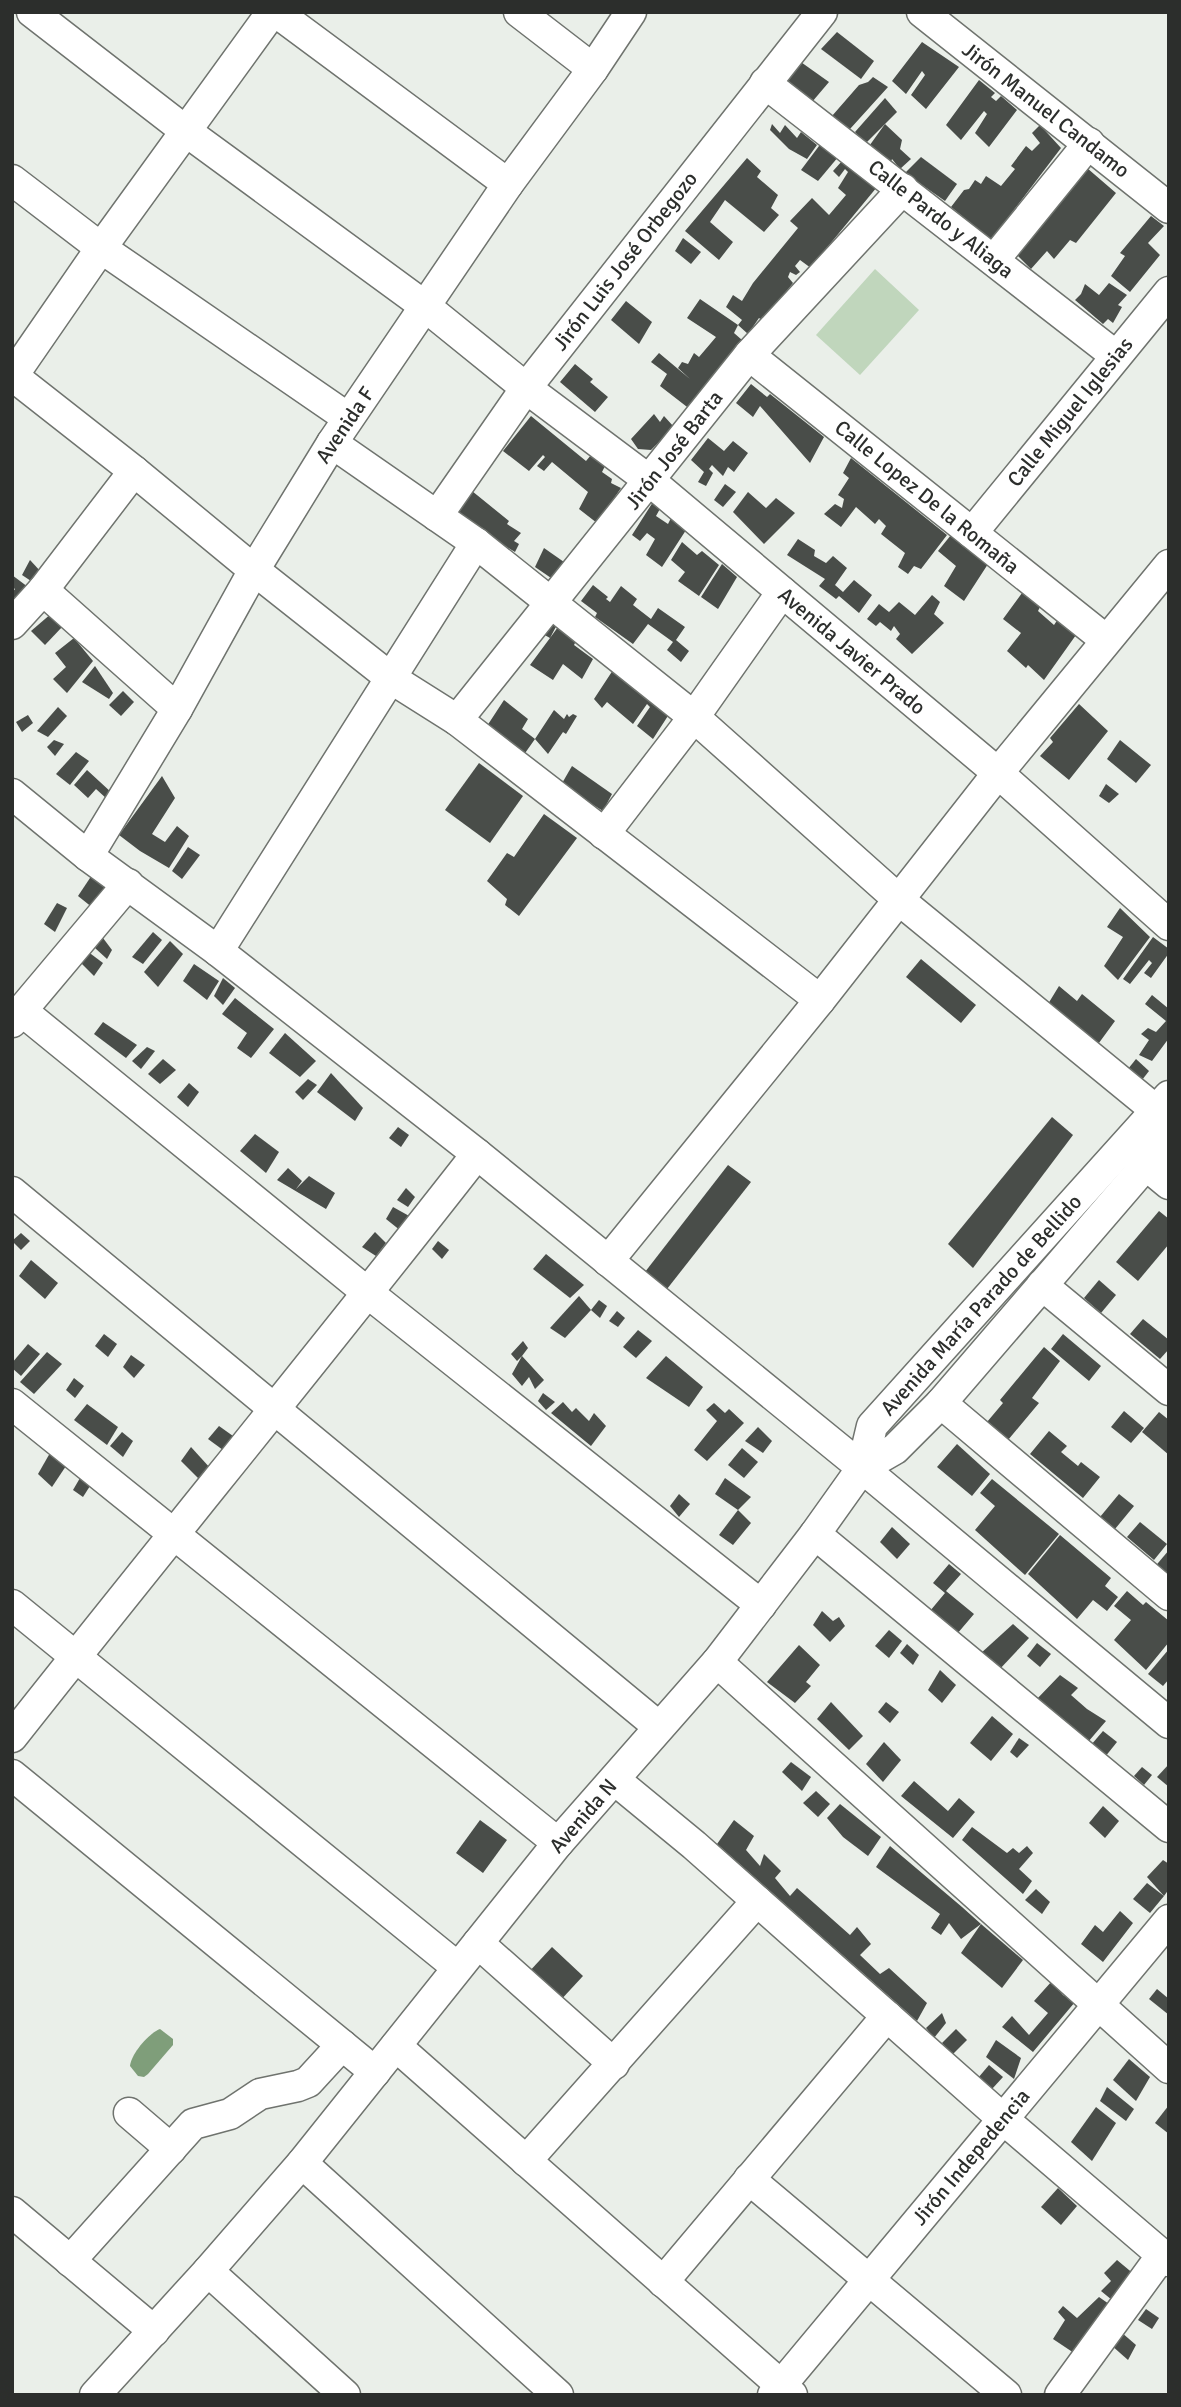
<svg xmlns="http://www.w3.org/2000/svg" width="1181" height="2407" font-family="Signika,sans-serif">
	<rect width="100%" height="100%" fill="#eaefe9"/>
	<!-- green -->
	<polygon fill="#c0d6bc" points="875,269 919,310 860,375 816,335"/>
	<!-- water -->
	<path fill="#7f9e7a" d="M160,2029l13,10v6l-25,29 -4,3 -6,-1 -8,-10c1,-12 19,-33 30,-37z"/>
	<!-- building -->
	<g fill="#494d49">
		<polygon points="837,32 874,61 861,79 821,49"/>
		<polygon points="922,42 959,67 926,109 911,95 925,75 922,71 906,94 892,81"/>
		<polygon points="798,60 829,82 812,102 783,79"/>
		<polygon points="873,77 888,87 850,129 832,116 859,85 868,82"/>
		<polygon points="979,80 995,93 991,97 996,101 1001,96 1017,110 989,147 975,133 987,114 984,111 961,140 946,125"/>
		<polygon points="885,98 897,112 865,144 855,132"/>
		<polygon points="772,124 780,133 785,125 797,138 801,132 817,145 807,159 789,149 770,130"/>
		<polygon points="885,124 902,140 900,149 911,159 900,169 892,159 889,168 867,149"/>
		<polygon points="1040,125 1061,148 991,240 951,207 964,190 969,189 975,180 981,184 986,176 1001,186 1015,169 1011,166 1026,146 1032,151 1040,143 1032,133"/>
		<polygon points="822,142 839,156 818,181 801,170"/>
		<polygon points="921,157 957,184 945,201 905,173"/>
		<polygon points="747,158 761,171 757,177 778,195 771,208 779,215 764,232 725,200 710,222 733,242 719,260 685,231"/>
		<polygon points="842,161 856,174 860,171 877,187 825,250 833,257 819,274 800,260 795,266 800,272 796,275 790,272 788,277 793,283 763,321 759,318 748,334 738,325 742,320 726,307 733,295 742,301 753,283 798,228 790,221 812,198 829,215 846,195 838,188 848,172 845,169 839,177 833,171"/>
		<polygon points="1087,168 1116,193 1076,243 1070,240 1054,259 1047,251 1031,269 1014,252"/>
		<polygon points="1151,216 1164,226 1148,243 1160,255 1130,292 1111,276 1125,256 1120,253"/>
		<polygon points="683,238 701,252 691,264 675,251"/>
		<polygon points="1109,283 1127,295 1118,305 1122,307 1113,323 1108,319 1103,324 1075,300 1081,294 1085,284 1099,295"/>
		<polygon points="700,299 738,325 734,333 742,340 732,351 691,410 660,386 667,374 651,362 659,353 690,379 678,368 682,362 688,364 694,353 699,357 716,337 687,318"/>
		<polygon points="626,301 652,322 639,344 611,320"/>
		<polygon points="575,364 593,379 590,382 608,397 595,412 560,382"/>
		<polygon points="751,384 767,397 770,394 824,437 810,463 760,406 753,417 736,403"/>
		<polygon points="654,414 660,422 664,416 674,427 651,450 638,449 631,439"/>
		<polygon points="531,416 586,461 591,455 605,466 602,472 612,479 611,483 621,488 597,523 579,509 588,492 552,462 544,471 537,466 545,457 543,455 529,471 503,451"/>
		<polygon points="708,438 724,451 733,441 748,453 734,472 728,467 723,476 712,465 709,469 713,473 706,486 698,482 704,472 691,460"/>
		<polygon points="851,458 947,535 921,569 914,566 908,574 898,567 905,553 881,534 886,526 879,519 875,524 856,507 841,527 824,514 835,504 842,508 844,499 838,495 849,478 843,473"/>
		<polygon points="725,484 736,492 723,507 714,500"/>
		<polygon points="472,491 509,521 507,524 521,533 514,541 519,544 515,552 475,527 457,511"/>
		<polygon points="748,492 766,508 776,498 795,513 764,544 733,512"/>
		<polygon points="653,502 661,507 656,516 668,524 672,516 688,527 662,567 646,555 655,539 647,533 640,541 632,535"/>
		<polygon points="951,535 988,564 964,601 944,586 956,566 938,551"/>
		<polygon points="798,539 815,550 814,556 826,563 833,556 847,568 835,585 843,592 854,580 872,595 859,613 839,596 836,599 819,586 825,579 787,555"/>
		<polygon points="682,542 697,555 702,551 719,565 699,596 678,581 685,572 671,560"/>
		<polygon points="544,548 564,562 554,580 535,567"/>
		<polygon points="30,560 42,573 34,583 22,575"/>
		<polygon points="722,564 737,577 718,609 701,597"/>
		<polygon points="12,575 28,587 12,613 12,593 15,589 12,587"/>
		<polygon points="593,585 608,597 606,599 610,602 621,586 637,599 633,605 651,619 658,608 685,627 676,640 689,651 681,662 667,650 673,642 648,624 633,644 595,617 597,613 581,601"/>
		<polygon points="1022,593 1040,607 1038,611 1054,625 1058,619 1076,635 1044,680 1028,665 1026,668 1007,651 1021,633 1003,619"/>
		<polygon points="932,595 940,602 934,614 944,623 912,654 896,639 900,634 894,626 891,631 880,622 876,626 867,619 879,604 889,612 899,602 915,615"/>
		<polygon points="52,613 63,626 45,645 31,631"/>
		<polygon points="554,615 560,619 550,638 558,627 576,641 574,645 593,659 582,679 563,664 553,680 530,665 550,638 541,633"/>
		<polygon points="74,638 93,661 67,693 53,679 66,667 55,653"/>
		<polygon points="95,666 113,693 109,699 82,682"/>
		<polygon points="613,670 675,705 653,739 637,726 650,707 647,704 633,724 607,702 602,708 594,699"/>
		<polygon points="123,691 134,702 121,716 109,705"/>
		<polygon points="504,700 528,719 522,729 535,739 554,710 564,719 567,714 569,717 573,714 577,716 566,734 563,732 548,754 535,739 523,756 487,726"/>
		<polygon points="1079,704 1108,731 1069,780 1040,756 1053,742 1050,738"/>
		<polygon points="58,707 67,716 48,737 37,731"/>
		<polygon points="28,715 33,723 22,732 16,722"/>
		<polygon points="54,740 64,744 55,756 47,747"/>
		<polygon points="1120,740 1151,765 1136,783 1107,759"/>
		<polygon points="76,752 89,761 70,785 56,774"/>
		<polygon points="479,763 523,796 490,843 445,810"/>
		<polygon points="572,766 612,794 603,811 561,785"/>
		<polygon points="87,770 112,793 107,799 96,789 88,798 74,785"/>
		<polygon points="162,776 175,798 152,834 165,842 177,826 189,836 169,868 140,851 119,835"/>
		<polygon points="1106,784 1119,794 1109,803 1099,796"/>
		<polygon points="544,814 577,838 519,916 505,905 507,899 487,881 507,853 514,857"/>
		<polygon points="188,847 200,855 182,879 172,871"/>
		<polygon points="96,869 121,883 98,912 78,896"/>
		<polygon points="57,903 67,908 55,932 44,924"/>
		<polygon points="1120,908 1150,937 1118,980 1104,966 1123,937 1107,927"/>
		<polygon points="153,932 162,940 143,964 132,957"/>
		<polygon points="1153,937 1169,949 1169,953 1151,978 1144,973 1152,963 1149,960 1130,984 1123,979"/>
		<polygon points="103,938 112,950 107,959 95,948"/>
		<polygon points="170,941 183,954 158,987 144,972"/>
		<polygon points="87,951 103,963 94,976 80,962"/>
		<polygon points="921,959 976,1005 961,1023 906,977"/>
		<polygon points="194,964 219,981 207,1000 183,981"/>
		<polygon points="223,978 235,988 223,1005 214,996"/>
		<polygon points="1059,986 1077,1001 1082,994 1115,1021 1096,1047 1048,1004"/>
		<polygon points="1152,995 1169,1009 1169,1038 1152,1061 1139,1055 1149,1040 1141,1034 1148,1028 1156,1032 1166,1021 1145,1004"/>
		<polygon points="235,998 274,1029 251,1058 237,1048 247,1033 222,1014"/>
		<polygon points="103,1022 137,1045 126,1058 94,1034"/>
		<polygon points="285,1033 316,1061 300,1077 269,1053"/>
		<polygon points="147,1047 155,1051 141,1069 132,1061"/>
		<polygon points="163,1059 176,1070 160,1084 148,1074"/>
		<polygon points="1136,1059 1149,1071 1142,1080 1128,1069"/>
		<polygon points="331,1073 363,1108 355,1121 317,1092"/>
		<polygon points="308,1079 317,1085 303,1100 295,1092"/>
		<polygon points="189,1083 199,1092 188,1107 177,1097"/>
		<polygon points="1052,1117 1073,1135 973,1268 948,1244"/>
		<polygon points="398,1127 409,1135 401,1147 389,1138"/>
		<polygon points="255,1134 279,1152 266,1173 240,1151"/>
		<polygon points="728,1165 751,1182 667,1289 645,1272"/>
		<polygon points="288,1168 302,1181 296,1189 309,1176 335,1193 326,1209 277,1180"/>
		<polygon points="406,1188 415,1197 408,1207 397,1200"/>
		<polygon points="393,1207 411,1217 401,1231 386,1219"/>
		<polygon points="1159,1211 1169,1219 1169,1244 1138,1281 1116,1262"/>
		<polygon points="375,1232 386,1243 376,1256 362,1247"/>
		<polygon points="21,1233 30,1241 21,1250 12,1241"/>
		<polygon points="438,1241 449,1250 442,1259 432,1249"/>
		<polygon points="546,1254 584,1285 570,1298 533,1269"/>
		<polygon points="31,1260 58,1283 45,1299 19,1276"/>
		<polygon points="1099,1280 1116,1295 1101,1313 1084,1298"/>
		<polygon points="579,1296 591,1310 565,1338 550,1328"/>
		<polygon points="599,1300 607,1306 600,1318 591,1310"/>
		<polygon points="617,1311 625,1318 618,1327 609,1321"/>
		<polygon points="1143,1319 1169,1340 1169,1349 1160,1359 1130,1334"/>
		<polygon points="638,1330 652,1341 636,1358 623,1347"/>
		<polygon points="104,1334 117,1344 108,1357 95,1346"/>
		<polygon points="1063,1334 1101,1366 1089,1381 1051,1349"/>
		<polygon points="523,1341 528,1348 522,1356 544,1380 535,1389 529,1377 522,1386 512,1374 522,1356 517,1361 511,1354"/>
		<polygon points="28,1344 40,1354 21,1376 12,1368 12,1363"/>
		<polygon points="1044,1347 1060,1361 1032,1398 1039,1403 1008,1440 987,1422 1003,1403 1000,1400"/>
		<polygon points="47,1352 62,1364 34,1394 20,1382"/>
		<polygon points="131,1355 145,1365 134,1378 123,1367"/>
		<polygon points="666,1356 703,1387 689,1407 646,1378"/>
		<polygon points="74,1378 84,1386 75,1398 66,1390"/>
		<polygon points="543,1393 555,1402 546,1410 538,1401"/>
		<polygon points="563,1402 572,1412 576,1408 589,1421 594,1413 606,1426 591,1446 551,1413"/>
		<polygon points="714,1403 725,1413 729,1409 744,1423 707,1461 694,1450 717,1421 706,1410"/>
		<polygon points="87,1404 118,1427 107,1445 74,1420"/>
		<polygon points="1124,1411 1144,1428 1131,1443 1111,1427"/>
		<polygon points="1159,1412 1169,1420 1169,1455 1142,1432"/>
		<polygon points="219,1426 233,1436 223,1450 208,1439"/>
		<polygon points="758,1427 772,1441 763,1453 745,1441"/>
		<polygon points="1049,1431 1067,1446 1061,1452 1078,1466 1081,1462 1100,1477 1083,1498 1030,1454"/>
		<polygon points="122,1432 133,1441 123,1457 110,1446"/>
		<polygon points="957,1444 990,1474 972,1496 937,1467"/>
		<polygon points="191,1447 211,1469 199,1479 181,1461"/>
		<polygon points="742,1448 758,1462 744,1478 728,1465"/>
		<polygon points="50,1453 66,1466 52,1487 38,1474"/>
		<polygon points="80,1478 90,1486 83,1497 73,1490"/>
		<polygon points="725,1478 751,1497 738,1510 715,1494"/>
		<polygon points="992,1479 1059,1534 1025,1575 975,1530 995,1506 980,1493"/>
		<polygon points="679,1494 690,1504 679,1517 670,1506"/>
		<polygon points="1119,1494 1134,1506 1115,1529 1100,1517"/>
		<polygon points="738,1510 751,1523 733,1545 719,1535"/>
		<polygon points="1140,1522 1167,1544 1154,1560 1127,1537"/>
		<polygon points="892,1527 910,1544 897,1559 880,1542"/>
		<polygon points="1060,1535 1111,1578 1105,1586 1118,1597 1107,1611 1093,1600 1077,1619 1028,1574"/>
		<polygon points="1169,1550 1169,1582 1153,1569"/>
		<polygon points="949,1564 961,1574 946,1591 974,1614 957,1634 930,1611 945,1593 933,1583"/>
		<polygon points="1127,1591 1143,1605 1146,1602 1169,1621 1169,1642 1146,1670 1114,1640 1131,1620 1114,1606"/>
		<polygon points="822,1611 833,1621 839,1617 845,1626 830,1642 813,1625"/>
		<polygon points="1013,1624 1029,1638 998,1671 980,1654"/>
		<polygon points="889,1630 902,1641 889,1658 875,1646"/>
		<polygon points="1037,1643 1051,1654 1040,1667 1027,1656"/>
		<polygon points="907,1644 919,1655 913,1665 900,1653"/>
		<polygon points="799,1645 820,1665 806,1682 811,1686 795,1703 767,1682"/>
		<polygon points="1169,1649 1169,1679 1163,1686 1148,1674"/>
		<polygon points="940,1670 956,1685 942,1703 928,1690"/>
		<polygon points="1060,1675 1078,1688 1071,1695 1087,1709 1106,1721 1088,1742 1035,1701"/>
		<polygon points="831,1702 863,1736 849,1750 817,1719"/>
		<polygon points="886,1702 899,1712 890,1723 878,1712"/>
		<polygon points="992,1716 1013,1734 991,1761 970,1743"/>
		<polygon points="1103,1731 1117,1742 1105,1757 1091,1745"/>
		<polygon points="1019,1738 1029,1745 1017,1758 1010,1752"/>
		<polygon points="884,1742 901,1760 883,1782 866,1764"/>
		<polygon points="791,1762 811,1777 802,1791 782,1772"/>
		<polygon points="1169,1764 1169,1787 1157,1777"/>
		<polygon points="1142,1767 1152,1775 1144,1785 1134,1776"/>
		<polygon points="914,1781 948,1811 959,1798 975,1812 953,1838 901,1796"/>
		<polygon points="816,1791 830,1804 818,1817 803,1803"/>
		<polygon points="840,1804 881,1837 868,1856 843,1837 827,1818"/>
		<polygon points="1103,1806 1119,1821 1105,1838 1089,1823"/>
		<polygon points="480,1820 507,1840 483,1873 456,1853"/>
		<polygon points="734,1820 754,1836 746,1850 760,1866 764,1854 781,1871 775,1878 790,1896 797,1888 850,1935 857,1927 871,1944 860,1955 880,1974 889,1968 927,2003 917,2021 717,1844"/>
		<polygon points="972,1827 1007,1853 1013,1848 1019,1853 1027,1846 1033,1853 1019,1869 1032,1881 1023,1894 962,1840"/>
		<polygon points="890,1846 962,1907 981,1924 961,1939 949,1923 941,1935 931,1928 940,1914 876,1867"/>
		<polygon points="1163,1860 1169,1864 1169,1889 1164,1896 1147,1877"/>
		<polygon points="1147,1883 1164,1896 1150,1913 1133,1899"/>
		<polygon points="1036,1889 1050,1902 1042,1914 1025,1900"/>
		<polygon points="1120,1911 1133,1923 1103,1962 1081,1944 1095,1925 1103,1932"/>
		<polygon points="981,1924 1023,1960 1002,1988 961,1953"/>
		<polygon points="552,1947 583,1976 558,2003 527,1974"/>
		<polygon points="1052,1981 1063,1995 1075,2002 1033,2052 1002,2027 1012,2016 1029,2035 1048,2013 1034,2001"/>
		<polygon points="1157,1989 1169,1999 1169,2015 1149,1999"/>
		<polygon points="942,2013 946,2023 934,2038 926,2028"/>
		<polygon points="956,2029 967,2040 952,2055 942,2043"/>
		<polygon points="996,2040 1021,2058 1014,2079 986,2057"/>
		<polygon points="1129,2059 1150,2077 1136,2101 1113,2080"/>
		<polygon points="989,2065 1003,2077 992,2089 978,2078"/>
		<polygon points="1107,2087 1134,2109 1126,2121 1100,2101"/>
		<polygon points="1169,2105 1169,2134 1155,2123"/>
		<polygon points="1096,2107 1116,2123 1092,2161 1071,2142"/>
		<polygon points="1058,2188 1077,2206 1061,2225 1041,2207"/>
		<polygon points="1117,2260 1135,2275 1112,2300 1101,2291 1111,2281 1104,2273"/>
		<polygon points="1099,2297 1109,2304 1074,2353 1053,2339 1065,2320 1058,2312 1063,2306 1077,2318"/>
		<polygon points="1146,2309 1159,2318 1152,2329 1138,2320"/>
		<polygon points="1121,2332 1136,2345 1128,2360 1111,2345"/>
	</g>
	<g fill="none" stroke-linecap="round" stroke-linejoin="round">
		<!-- minor casing -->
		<g stroke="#6f736e" stroke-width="33">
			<g id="minor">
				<polyline points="32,12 187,132 426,307 526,388 650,481 998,773 1169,925"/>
				<polyline points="276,12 508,184"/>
				<polyline points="519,12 593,69"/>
				<polyline points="922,12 1169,208"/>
				<polyline points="765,83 1116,356"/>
				<polyline points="12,180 101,248 348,418"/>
				<polyline points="994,260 1089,143"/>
				<polyline points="749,355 1106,640"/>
				<polyline points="13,376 134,471 254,570 392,679 457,720 820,1000"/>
				<polyline points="12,377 101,248 272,12"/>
				<polyline points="332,443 476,543 694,717 898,899 1169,1121"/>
				<polyline points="437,516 526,388 822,12"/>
				<polyline points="972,533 1169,292"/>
				<polyline points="43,590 177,709"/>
				<polyline points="12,624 43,590 134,471"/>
				<polyline points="457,720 749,355 903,189"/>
				<polyline points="12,794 88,856 218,951 477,1154 854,1461 1169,1723"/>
				<polyline points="604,834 694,717 782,592"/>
				<polyline points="88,856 177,709 254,570 332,443 508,184 593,69 631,12"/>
				<polyline points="218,951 476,543"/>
				<polyline points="22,1011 368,1293 761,1605"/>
				<polyline points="12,1022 128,884"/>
				<polyline points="1146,1165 1169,1184"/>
				<polyline points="12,1192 659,1727"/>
				<polyline points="608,1261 820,1000 998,773 1169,565"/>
				<polyline points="1042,1285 1169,1390"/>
				<polyline points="941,1403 1169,1595"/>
				<polyline points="12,1404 558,1843"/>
				<polyline points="862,1468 895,1449 941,1403 1169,1138"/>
				<polyline points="815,1534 1169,1827"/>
				<polyline points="12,1605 457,1967"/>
				<polyline points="717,1662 1169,2068"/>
				<path d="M12,1737c154,-195 312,-387 465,-583"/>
				<polyline points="12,1775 375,2072"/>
				<polyline points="615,1780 694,1845 1003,2119 1169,2261"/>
				<polyline points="478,1943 614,2064"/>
				<polyline points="396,2046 792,2395"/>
				<polyline points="129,2113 171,2149"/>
				<polyline points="526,2161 757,1901"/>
				<polyline points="302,2163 558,2395"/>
				<polyline points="749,2179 1006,2395"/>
				<polyline points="12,2212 154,2331"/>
				<polyline points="70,2261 193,2124 230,2114 260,2094 298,2086 308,2082 342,2045"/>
				<polyline points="208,2271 345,2395"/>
				<polyline points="663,2282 887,2016"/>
				<polyline points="95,2395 208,2271 302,2163 558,1843 717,1662 815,1534 862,1468 872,1426 1169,1096"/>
				<polyline points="773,2395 1169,1920"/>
				<polyline points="1060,2395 1162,2255"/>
			</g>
		</g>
		<!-- minor -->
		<use href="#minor" stroke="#fff" stroke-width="30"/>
	</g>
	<g text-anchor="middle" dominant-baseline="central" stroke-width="7" stroke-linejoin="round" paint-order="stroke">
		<!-- street labels -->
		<g font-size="21" fill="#2c2e2c" stroke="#fff">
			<text transform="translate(1046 110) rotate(38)">Jirón Manuel Candamo</text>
			<text transform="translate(941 219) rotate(38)">Calle Pardo y Aliaga</text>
			<text transform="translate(625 261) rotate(-52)">Jirón Luis José Orbegozo</text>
			<text transform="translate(1070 412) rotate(-51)">Calle Miguel Iglesias</text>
			<text transform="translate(345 425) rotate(-56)">Avenida F</text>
			<text transform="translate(674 450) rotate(-52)">Jirón José Barta</text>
			<text transform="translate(927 497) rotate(39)">Calle Lopez De la Romaña</text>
			<text transform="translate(852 651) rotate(40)">Avenida Javier Prado</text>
			<text transform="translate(981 1305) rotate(-48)">Avenida María Parado de Bellido</text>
			<text transform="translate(583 1816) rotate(-49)">Avenida N</text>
			<text transform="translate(971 2157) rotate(-50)">Jirón Indepedencia</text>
		</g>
	</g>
	<!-- border -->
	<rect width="1181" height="2407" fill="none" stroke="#2c2e2c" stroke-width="28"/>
</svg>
